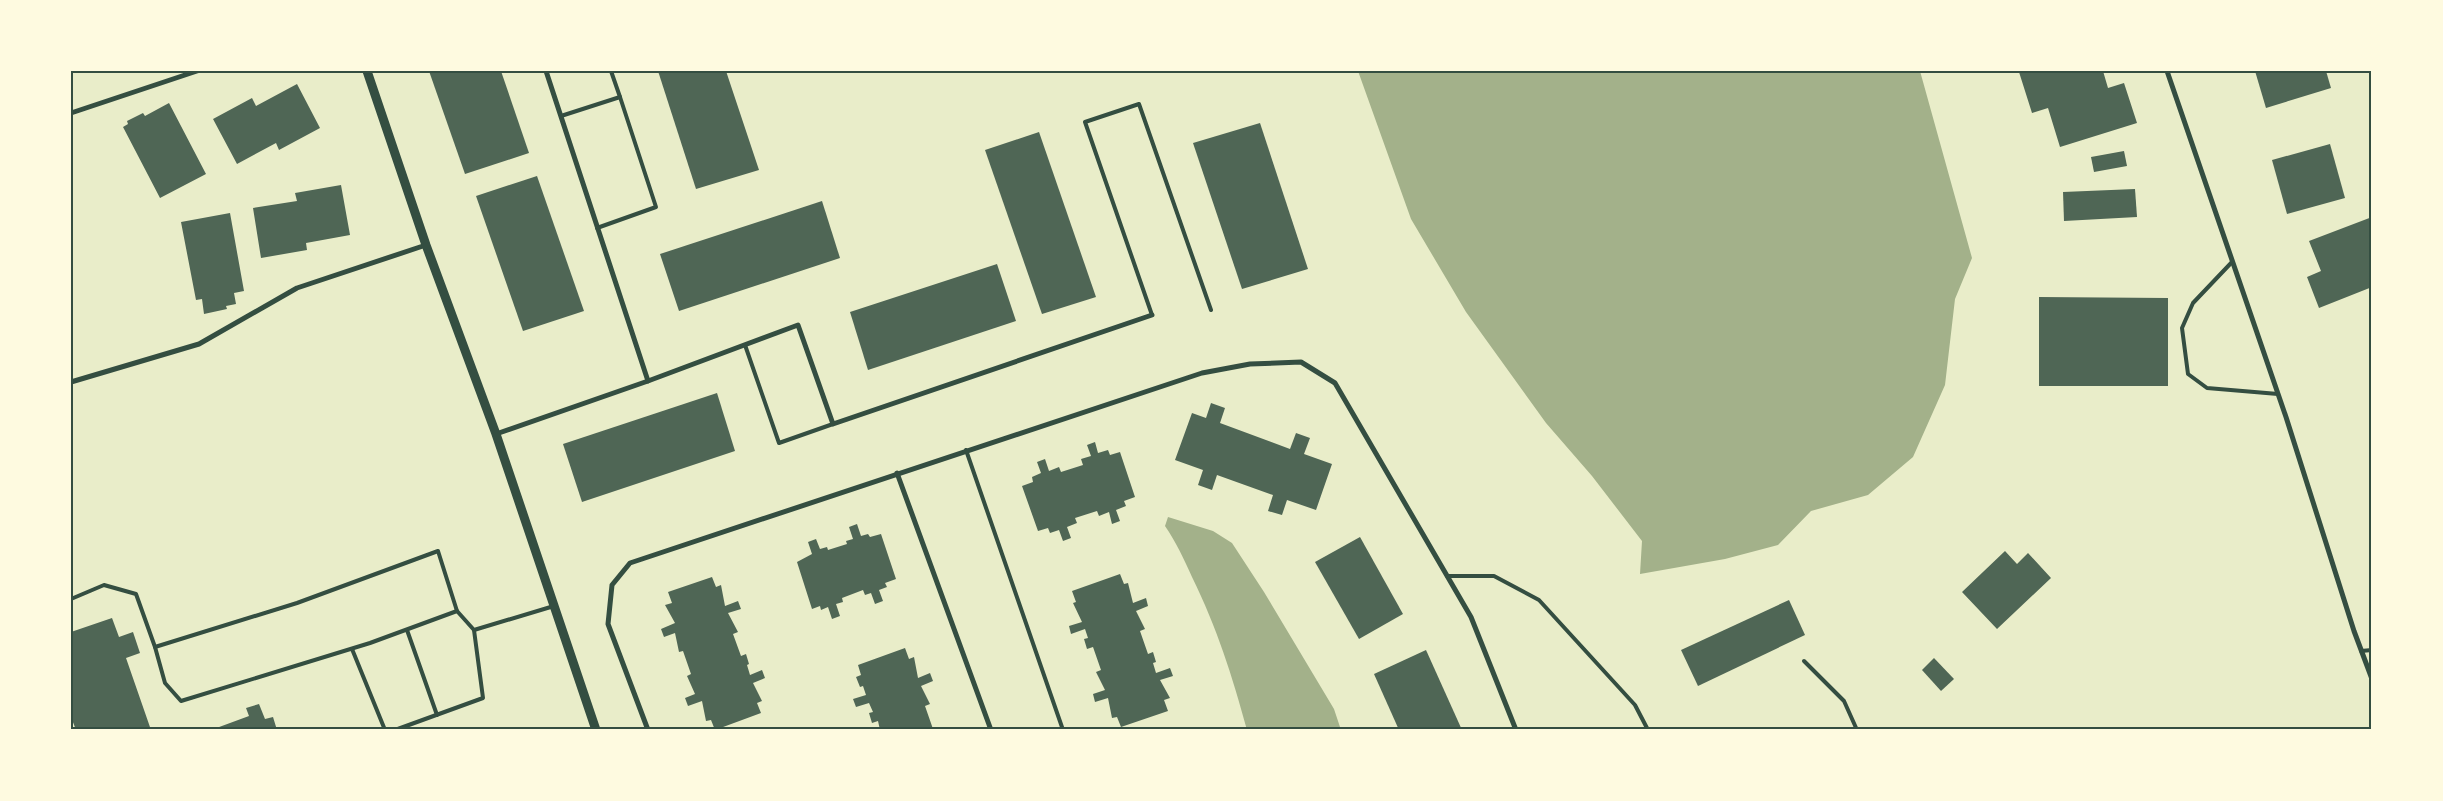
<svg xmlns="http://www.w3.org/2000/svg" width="2443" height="801" font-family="Karla,sans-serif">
	<rect width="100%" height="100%" fill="#e9edc9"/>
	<!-- water -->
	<g fill="#a3b18a">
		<polygon points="1358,71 1920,71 1972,258 1955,299 1945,385 1913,457 1868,495 1811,511 1778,545 1725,559 1640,574 1642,541 1592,476 1546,423 1466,312 1411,219"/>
		<path d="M1168,517l45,14 19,12 32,49 70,117 7,21h-94c-15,-55 -30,-102 -55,-153 -8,-18 -16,-35 -27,-51z"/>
	</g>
	<!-- building -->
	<g fill="#4f6655">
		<polygon points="429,71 501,71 529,153 465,174"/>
		<polygon points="658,71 726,71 759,170 696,189"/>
		<polygon points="2023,71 2103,71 2108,88 2124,83 2137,123 2060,147 2048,108 2032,113 2019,72"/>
		<polygon points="2255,71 2326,71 2331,88 2266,108"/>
		<polygon points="297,84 320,128 279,150 276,143 237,164 213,119 252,98 256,106"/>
		<polygon points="169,103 206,174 160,198 123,127 128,124 127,121 143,113 145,116"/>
		<polygon points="1260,123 1308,269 1242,289 1193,143"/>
		<polygon points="1039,132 1096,297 1042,314 985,150"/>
		<polygon points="2330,144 2345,198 2287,214 2272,160"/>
		<polygon points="2124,151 2127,166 2094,172 2091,157"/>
		<polygon points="537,176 584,311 523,331 476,196"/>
		<polygon points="341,185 350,235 306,243 307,250 261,258 253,208 297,201 295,193"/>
		<polygon points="2135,189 2137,217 2064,221 2063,192"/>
		<polygon points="822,201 840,258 679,311 660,254"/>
		<polygon points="230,213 244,291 234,293 236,304 226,306 227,309 204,314 202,299 196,300 181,222"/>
		<polygon points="2372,217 2372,287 2319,308 2307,277 2321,271 2309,241"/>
		<polygon points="997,264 1016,321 868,370 850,312"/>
		<polygon points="2039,297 2168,298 2168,386 2039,386"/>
		<polygon points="717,393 735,451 582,502 563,444"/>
		<polygon points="1211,403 1225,408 1220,423 1290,449 1296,433 1310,438 1304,454 1332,464 1316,510 1287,500 1282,515 1268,511 1273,495 1217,475 1212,490 1198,485 1203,470 1175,460 1192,413 1206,418"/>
		<polygon points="1095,442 1098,453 1108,450 1110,455 1120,452 1135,497 1124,501 1126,506 1116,510 1120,521 1112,524 1109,512 1099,516 1097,511 1075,518 1077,523 1067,527 1071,538 1063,541 1059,530 1050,533 1048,528 1038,531 1022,486 1033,482 1032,477 1041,473 1037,462 1045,459 1049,471 1059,467 1061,472 1083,465 1081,459 1091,456 1087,445"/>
		<polygon points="857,524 861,536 868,534 870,537 881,534 896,579 885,583 887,587 879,590 883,601 875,604 871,593 865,595 863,590 842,598 843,602 836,604 840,616 832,619 828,607 821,610 820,606 812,609 797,562 812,554 808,542 816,539 820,549 827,547 828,550 847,544 846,541 853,539 849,527"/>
		<polygon points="1360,537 1403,614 1359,639 1315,562"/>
		<polygon points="2005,551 2017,564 2028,553 2051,578 1997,629 1962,592"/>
		<polygon points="1120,574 1124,584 1128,583 1133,603 1146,598 1148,606 1136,611 1145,629 1140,631 1148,654 1153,652 1156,662 1153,663 1156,673 1170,668 1173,676 1160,680 1170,698 1164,700 1168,711 1121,727 1117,717 1112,718 1108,698 1095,702 1093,694 1105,690 1096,672 1101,670 1093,647 1087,649 1084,639 1088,638 1085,629 1071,634 1069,626 1082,622 1073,603 1076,602 1072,591"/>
		<polygon points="712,577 716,587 721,585 725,606 738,601 741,609 728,613 738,632 733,634 741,656 746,654 749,664 747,665 750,675 762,670 765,678 753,683 762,701 757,703 761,713 715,730 711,720 706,721 702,701 688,706 685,698 695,694 687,676 691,674 683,651 679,652 675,633 664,637 661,629 675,623 665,605 672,603 668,592"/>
		<polygon points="1789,600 1805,635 1698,686 1681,650"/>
		<polygon points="112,618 119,637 133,632 140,653 126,658 151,730 76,730 71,717 71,632"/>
		<polygon points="905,648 909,659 914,657 918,678 930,673 933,681 921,686 930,704 925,706 933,729 938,727 939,730 880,730 878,721 872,723 869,713 873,712 869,703 856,707 853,699 866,695 863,686 860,687 856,677 861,675 858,665"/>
		<polygon points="1426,650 1462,730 1399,730 1374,674"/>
		<polygon points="1934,658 1954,679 1941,691 1922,670"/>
		<polygon points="259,704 265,719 273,717 277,730 211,730 249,716 246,708"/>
	</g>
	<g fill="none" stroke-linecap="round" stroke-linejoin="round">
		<!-- service -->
		<g stroke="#344e41" stroke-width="4">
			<polyline points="611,71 620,97"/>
			<polyline points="561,116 620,97 656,207 597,228"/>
			<polyline points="2232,262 2193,303 2182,328 2188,374 2207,388 2278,394"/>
			<polyline points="1152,315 1085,122 1139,104 1211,310"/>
			<polyline points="745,345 779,443 833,424"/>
			<polyline points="966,450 1063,730"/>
			<polyline points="1447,576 1494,576 1539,600 1635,705 1648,730"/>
			<polyline points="71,599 104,585 136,594 155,647 297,603 438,551 457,611 474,630 554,606"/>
			<polyline points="407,630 437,715"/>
			<polyline points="155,647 165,683 181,701 370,643 457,611"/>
			<polyline points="352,649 385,730"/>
			<polyline points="2361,651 2372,650"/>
			<polyline points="1804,661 1844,701 1857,730"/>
			<polyline points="395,730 483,698 474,630"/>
		</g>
		<!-- minor -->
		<g stroke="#344e41" stroke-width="5">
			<polyline points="546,71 648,381"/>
			<polyline points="2167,71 2286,417 2354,631 2372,679"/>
			<polyline points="71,113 197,71"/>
			<polyline points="71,382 199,344 297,288 426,245"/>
			<polyline points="496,434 648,381 798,325 833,424 1152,315"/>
			<polyline points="897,473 991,730"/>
			<polyline points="648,730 608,624 612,585 630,563 1202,373 1250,364 1301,362 1335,383 1471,617 1516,730"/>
		</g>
		<!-- tertiary -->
		<polyline stroke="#344e41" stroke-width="9" points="367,71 426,245 496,434 596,730"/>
	</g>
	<!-- border -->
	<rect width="2443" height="801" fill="none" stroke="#fefae0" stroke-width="145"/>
	<rect x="72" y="72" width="2298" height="656" fill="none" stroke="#344e41" stroke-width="2"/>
</svg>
